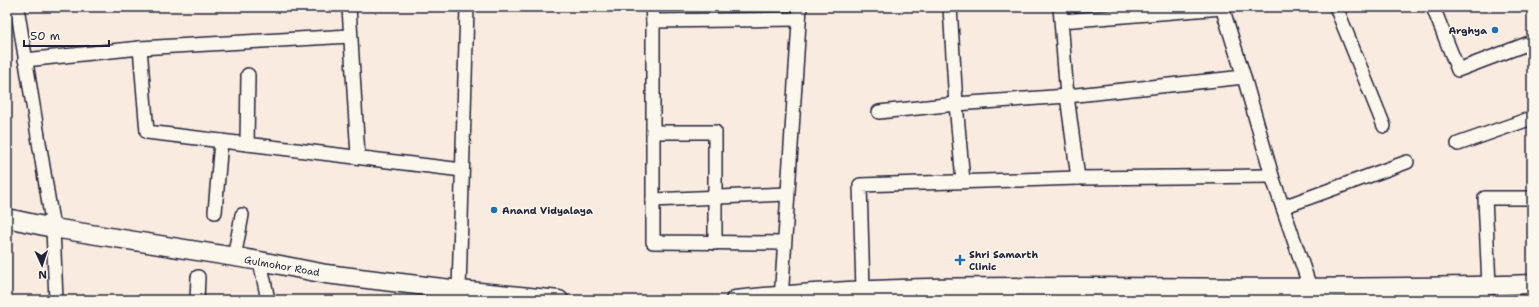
<svg xmlns="http://www.w3.org/2000/svg" width="1539" height="307" font-family="'Shantell Sans',sans-serif">
	<rect width="100%" height="100%" fill="#faebe1"/>
	<filter id="ink" filterUnits="userSpaceOnUse"><feTurbulence type="fractalNoise" baseFrequency=".025" numOctaves="2"/><feDisplacementMap in="SourceGraphic" scale="8" xChannelSelector="R" yChannelSelector="G"/><feConvolveMatrix kernelMatrix="1 2 1 2 8 2 1 2 1" color-interpolation-filters="sRGB"/></filter>
	<g filter="url(#ink)">
		<g fill="none" stroke-linecap="round" stroke-linejoin="round">
			<!-- street casing -->
			<g stroke="#22223b" stroke-width="16">
				<g id="street">
					<polyline points="17,7 53,228 56,300"/>
					<polyline points="349,7 358,156"/>
					<polyline points="652,7 653,21"/>
					<polyline points="950,7 956,104 963,181"/>
					<polyline points="1060,7 1067,96 1078,178"/>
					<polyline points="1222,7 1244,77 1272,176 1310,287 1310,300"/>
					<polyline points="1336,7 1384,126"/>
					<polyline points="1433,7 1458,70 1532,42"/>
					<polyline points="1062,21 1222,8"/>
					<polyline points="140,48 350,36"/>
					<polyline points="25,60 140,48 147,132 462,170"/>
					<polyline points="879,112 956,104 1067,96 1244,77"/>
					<polyline points="653,132 715,132 715,243"/>
					<polyline points="247,144 248,75"/>
					<polyline points="1458,144 1532,118"/>
					<polyline points="653,200 787,194"/>
					<polyline points="1283,207 1407,162"/>
					<polyline points="215,212 221,141"/>
					<polyline points="784,243 653,242 653,21 799,19"/>
					<polyline points="234,258 242,215"/>
					<polyline points="260,261 268,300"/>
					<polyline points="1489,286 1485,198 1532,198"/>
					<polyline points="459,290 467,7"/>
					<polyline points="863,290 860,185 1078,178 1272,176"/>
					<polyline points="197,300 198,277"/>
					<polyline points="781,300 800,7"/>
				</g>
			</g>
			<!-- secondary casing -->
			<g stroke="#22223b" stroke-width="21">
				<g id="secondary">
					<polyline points="7,218 53,228 260,261 326,274 459,290 559,300"/>
					<path d="M735,300c114,-13 229,-13 344,-13 151,0 302,3 453,-3"/>
				</g>
			</g>
			<!-- street -->
			<use href="#street" stroke="#fbf7ec" stroke-width="13"/>
			<!-- secondary -->
			<use href="#secondary" stroke="#fbf7ec" stroke-width="18"/>
		</g>
	</g>
	<!-- markers -->
	<g fill="#1f6fb2" stroke="#fbf7ec" stroke-width="1.5">
		<circle cx="1495" cy="30" r="4"/>
		<circle cx="494" cy="210" r="4"/>
		<path d="M958 254h4v4h4v4h-4v4h-4v-4h-4v-4h4z"/>
	</g>
	<g text-anchor="middle" dominant-baseline="central" stroke-width="3" stroke-linejoin="round" paint-order="stroke">
		<!-- poi labels -->
		<g font-size="10" font-weight="bold" fill="#22223b" stroke="#fbf7ec" text-anchor="start">
			<text x="1487" y="30" text-anchor="end">Arghya</text>
			<text x="502" y="210">Anand Vidyalaya</text>
			<text x="969" y="254">Shri Samarth<tspan x="969" dy="12">Clinic</tspan></text>
		</g>
		<!-- street labels -->
		<g font-size="10" fill="#22223b" stroke="#fbf7ec">
			<text transform="translate(282 266) rotate(10)">Gulmohor Road</text>
		</g>
	</g>
	<!-- margin -->
	<rect width="1539" height="307" fill="none" stroke="#fbf7ec" stroke-width="24"/>
	<rect x="12" y="12" width="1515" height="283" fill="none" stroke="#22223b" stroke-width="1.5" filter="url(#ink)"/>
	<!-- north arrow -->
	<g transform="translate(42 265) rotate(177)" stroke="#fbf7ec" stroke-width="3" paint-order="stroke">
	<path d="M0-3L7 15L0 10L-7 15Z" fill="#22223b"/>
	<text y="-6" font-size="11" font-weight="bold" text-anchor="middle" fill="#22223b">N</text>
	</g>
	<!-- scale -->
	<path d="M24 40v6h85v-6" fill="none" stroke="#22223b" stroke-width="2"/>
	<text x="30" y="40" font-size="12" fill="#22223b" stroke="#fbf7ec" stroke-width="3" paint-order="stroke">50 m</text>
</svg>
